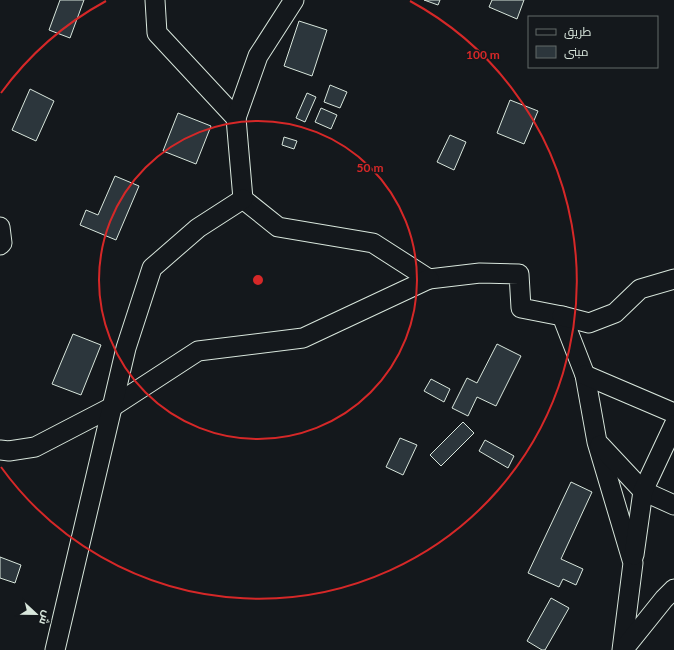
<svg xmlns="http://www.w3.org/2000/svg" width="674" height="650" font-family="Lato,Cairo,sans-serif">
	<rect width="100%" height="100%" fill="#14181c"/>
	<!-- building -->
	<g fill="#2c363c" stroke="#d8e6dc">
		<polygon points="60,0 84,0 70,38 49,30"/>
		<polygon points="424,0 440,0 438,5"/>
		<polygon points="492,0 524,0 517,19 489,7"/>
		<polygon points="299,21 327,30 312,76 284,66"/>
		<polygon points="330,85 347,92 340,108 324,102"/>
		<polygon points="30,89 54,101 36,141 12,130"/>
		<polygon points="307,93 316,97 305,122 296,118"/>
		<polygon points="510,100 538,111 524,144 497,133"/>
		<polygon points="321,108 337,115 331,129 315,122"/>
		<polygon points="178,113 211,126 196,164 163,151"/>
		<polygon points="450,135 466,142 454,170 437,162"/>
		<polygon points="284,137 297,141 294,149 282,145"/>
		<polygon points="115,176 139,186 116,240 80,225 86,210 98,215"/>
		<polygon points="73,334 101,345 81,395 52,384"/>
		<polygon points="497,344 521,356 496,406 477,397 468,416 452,408 467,378 477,383"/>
		<polygon points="431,379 450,389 444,402 424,391"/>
		<polygon points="463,422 474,433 441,466 430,455"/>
		<polygon points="400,438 417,445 403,475 386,467"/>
		<polygon points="485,440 514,456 508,468 479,451"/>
		<polygon points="571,482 592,492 561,559 583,569 576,585 563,579 559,587 528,573"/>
		<polygon points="0,557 21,565 15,583 0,578"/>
		<polygon points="551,598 569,608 545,650 542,650 527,641"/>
	</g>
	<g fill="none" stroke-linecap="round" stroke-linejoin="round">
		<!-- street casing -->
		<g stroke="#d8e6dc" stroke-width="21">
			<g id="street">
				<polyline points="155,0 157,33 236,118 243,199 278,227 373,243 429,279 480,273 519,274 521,308 562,316 585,375 597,442 633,563 622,650"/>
				<polyline points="236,118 258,56 294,0"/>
				<polyline points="0,227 2,243 0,245"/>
				<polyline points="562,316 589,323 615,313 640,289 674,279"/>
				<polyline points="585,375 674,413"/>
				<polyline points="600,445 643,491 674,505"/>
				<polyline points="0,450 9,451 35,447 112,407 198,351 303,338 429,279"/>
				<polyline points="634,555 643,491 674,425"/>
				<polyline points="55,650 126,348 152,268 198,228 243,199"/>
				<polyline points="623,650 664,599 674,589"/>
			</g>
		</g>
		<!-- street -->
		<use href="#street" stroke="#14181c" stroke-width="19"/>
	</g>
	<!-- distance rings -->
	<g fill="none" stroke="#d62828" stroke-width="2">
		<circle cx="258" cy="280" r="159"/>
		<path d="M1 93A318 318 0 0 1 106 1M410 1A318 318 0 1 1 1 467"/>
	</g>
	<circle cx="258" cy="280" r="6" fill="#d62828" stroke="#14181c" stroke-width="2"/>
	<g font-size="12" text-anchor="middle" font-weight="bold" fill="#d62828" stroke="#14181c" stroke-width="3" stroke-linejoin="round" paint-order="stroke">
		<text x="483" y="59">100 m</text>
		<text x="370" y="172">50 m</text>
	</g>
	<!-- legend -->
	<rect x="528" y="16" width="130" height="52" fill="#14181c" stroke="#626a69"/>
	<rect x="536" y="29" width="20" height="6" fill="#14181c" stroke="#626a69"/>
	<text x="564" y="36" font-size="12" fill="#d8e6dc">طريق</text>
	<rect x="536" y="46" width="20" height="12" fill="#2c363c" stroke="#626a69"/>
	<text x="564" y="56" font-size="12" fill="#d8e6dc">مبنى</text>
	<!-- north arrow -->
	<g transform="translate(36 614) rotate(112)" stroke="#14181c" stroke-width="3" paint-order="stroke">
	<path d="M0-3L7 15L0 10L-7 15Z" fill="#d8e6dc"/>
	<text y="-6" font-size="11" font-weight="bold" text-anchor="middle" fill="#d8e6dc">ش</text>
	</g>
</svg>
